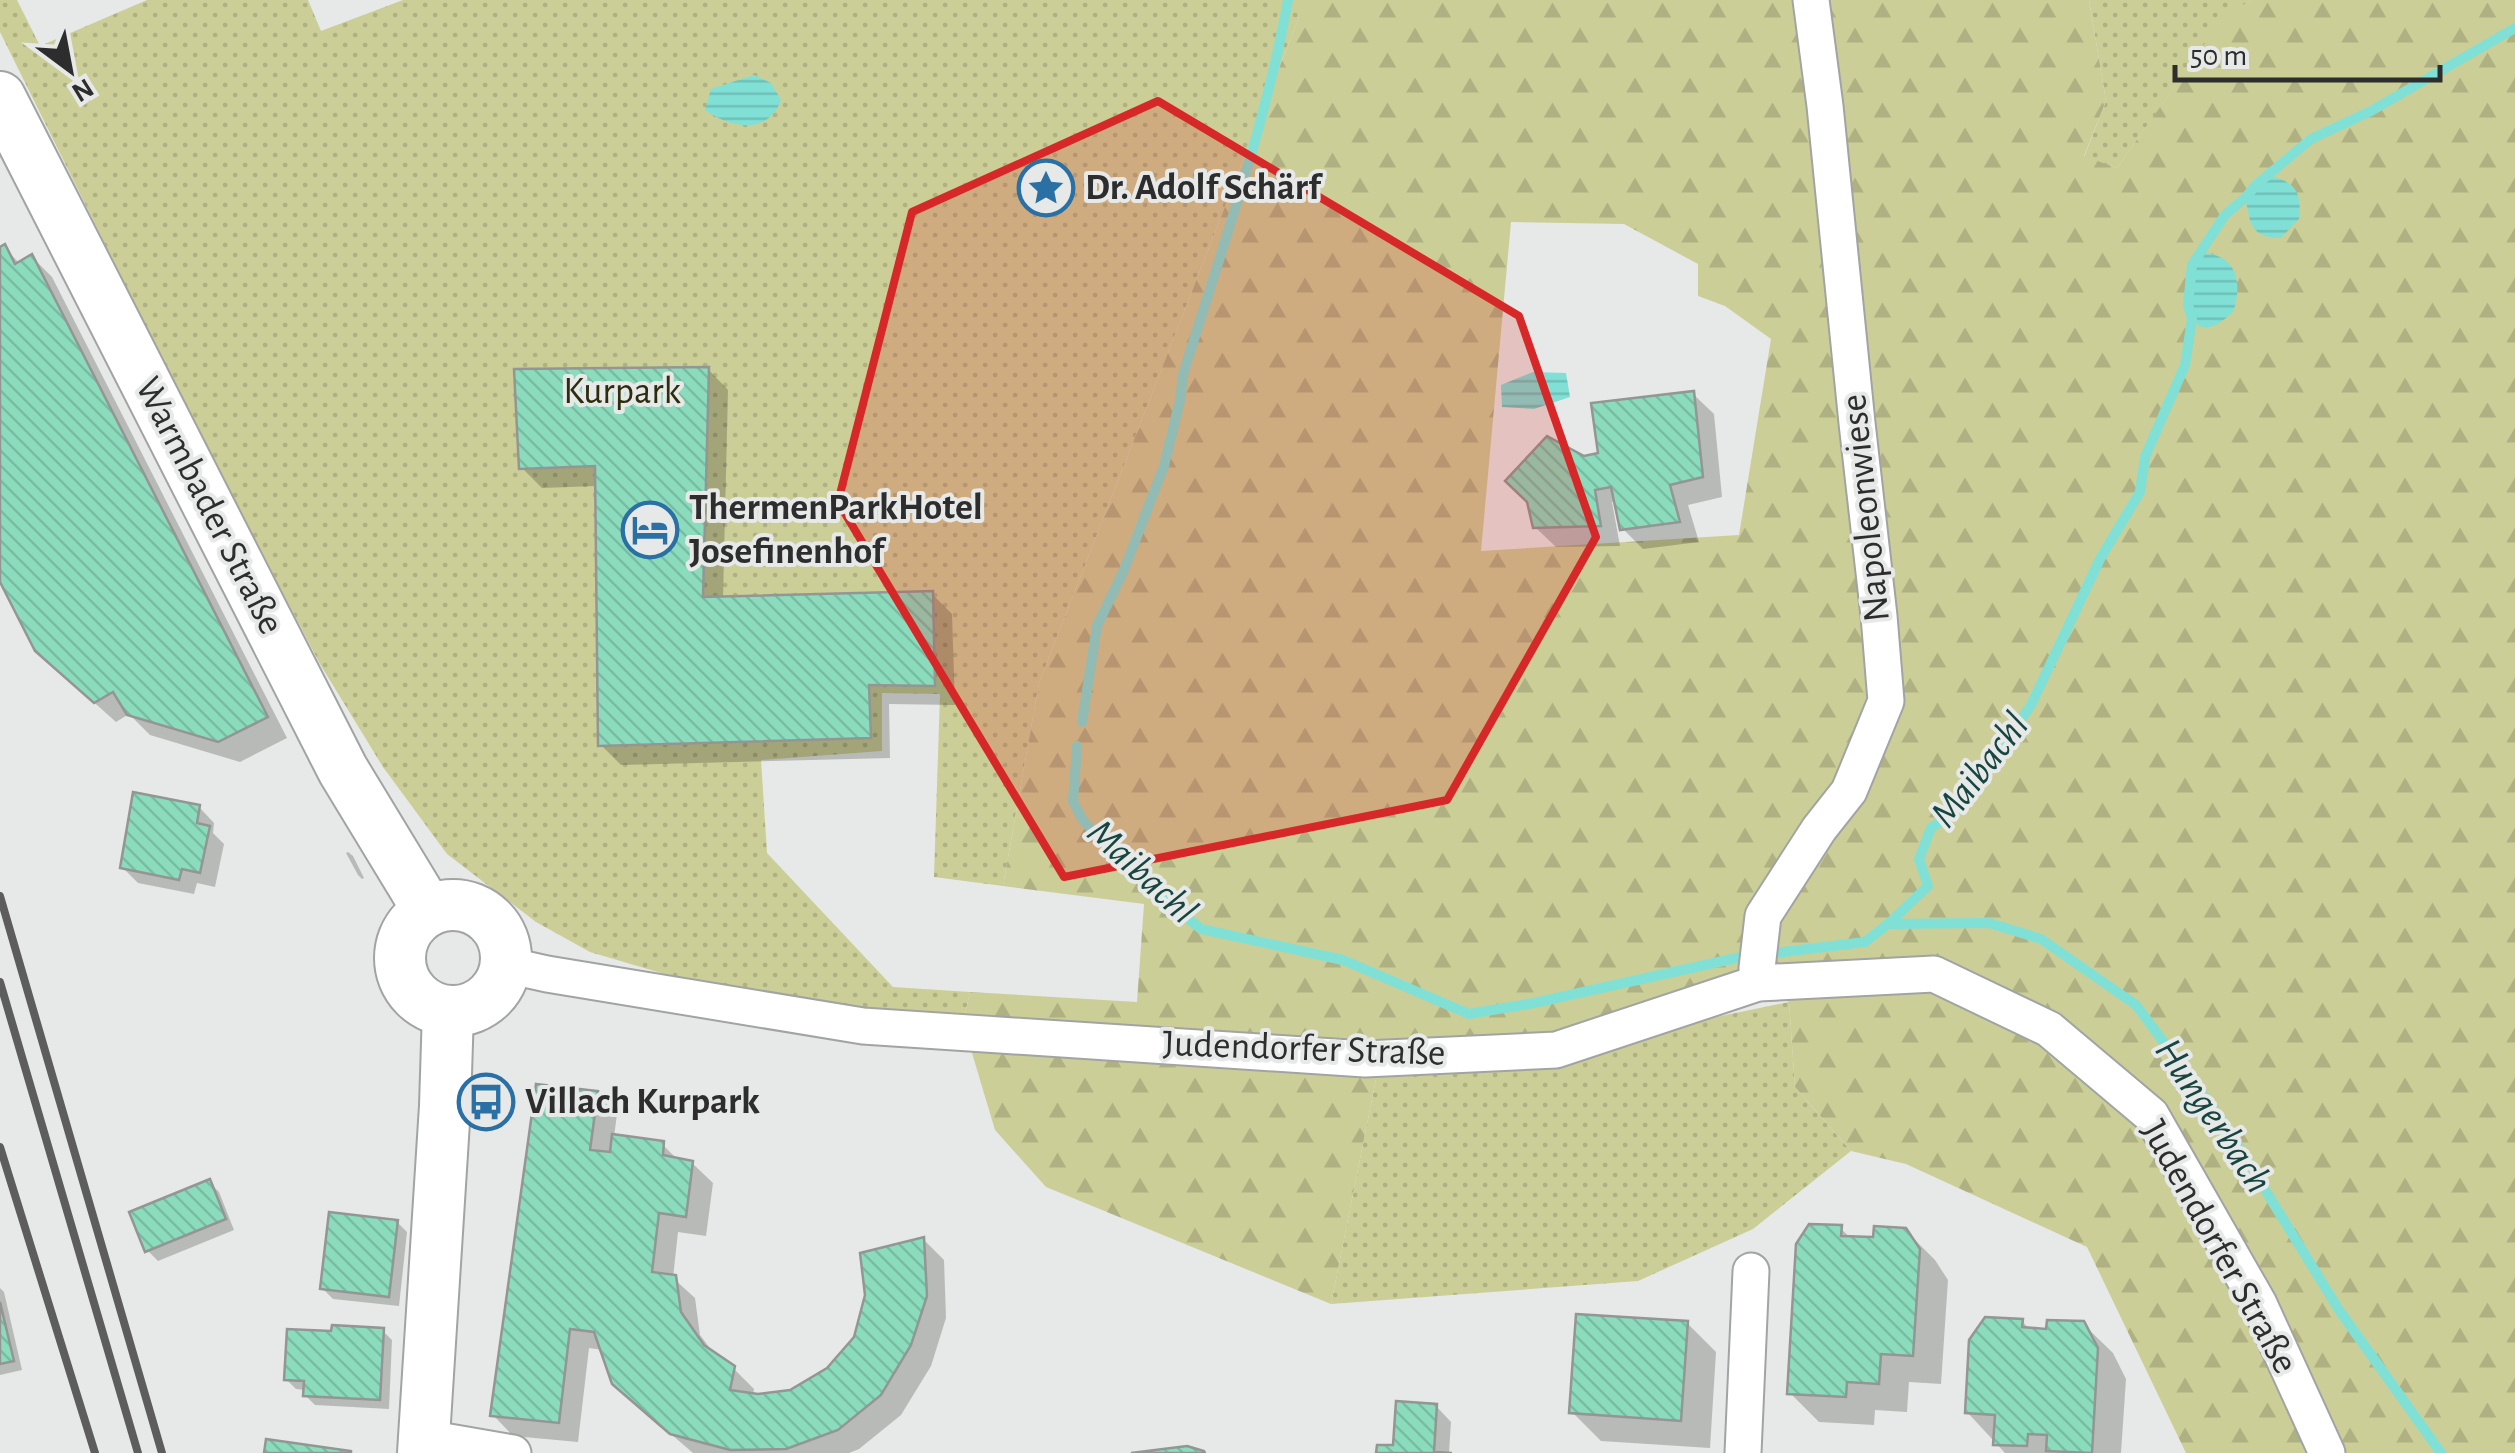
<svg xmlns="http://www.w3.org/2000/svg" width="2515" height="1453" font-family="'Alegreya Sans',sans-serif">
	<defs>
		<pattern id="green-dots" width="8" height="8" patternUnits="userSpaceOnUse" patternTransform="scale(2.5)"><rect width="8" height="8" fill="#ccce97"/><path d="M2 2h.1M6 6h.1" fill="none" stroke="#afb182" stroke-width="1.8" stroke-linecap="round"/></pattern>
		<pattern id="forest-firs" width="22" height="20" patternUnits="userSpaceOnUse" patternTransform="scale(2.5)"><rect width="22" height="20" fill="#ccce97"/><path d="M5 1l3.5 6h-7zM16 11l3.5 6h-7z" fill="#afb182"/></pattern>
		<pattern id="water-rules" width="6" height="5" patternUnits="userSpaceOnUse" patternTransform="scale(2.5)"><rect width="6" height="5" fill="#80e0d6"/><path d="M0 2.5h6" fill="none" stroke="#6fc0b8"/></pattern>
		<pattern id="building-back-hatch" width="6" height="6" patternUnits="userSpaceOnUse" patternTransform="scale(2.5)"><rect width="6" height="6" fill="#8bdcbd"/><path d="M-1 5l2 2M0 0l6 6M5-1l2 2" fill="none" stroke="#78bda3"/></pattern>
	</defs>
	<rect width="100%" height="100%" fill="#e6e9e7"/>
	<!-- green -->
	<g fill="url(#green-dots)">
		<polygon points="0,0 17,0 40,46 147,0 308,0 321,31 403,0 1299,0 1299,17 1039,683 1003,886 934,877 940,694 882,693 882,751 761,760 767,853 893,987 970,992 963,1023 729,993 590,952 536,922 447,854 383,767 320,664 199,434 0,32"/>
		<polygon points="2089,0 2251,0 2222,20 2117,168 2084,157 2106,101"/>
		<polygon points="1789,1002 1795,1087 1851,1151 1753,1229 1638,1281 1331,1304 1377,1074 1458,1074 1563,1056 1697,1021"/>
	</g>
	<!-- forest -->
	<path fill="url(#forest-firs)" fill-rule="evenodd" d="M1299,0h790l17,101 -22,55 33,12 105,-149 29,-19h264v1453h-329l-99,-206 -181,-83 -55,-13 -56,-64 -6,-85 -53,-26 -188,62 -166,11 -51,255 -285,-117 -51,-57 -32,-107 7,-31 167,10 7,-98 -141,-18 36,-203 260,-666zM1511,222l113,2 74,40v32l27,10 46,33 -32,196 -258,16z"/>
	<!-- water -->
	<g fill="url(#water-rules)">
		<path d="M754,75l17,8 10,17c-13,36 -51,28 -76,10l6,-21z"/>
		<path d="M2270,176c26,6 32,17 29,43l-18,19c-30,0 -32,-15 -35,-41l10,-12z"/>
		<path d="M2202,253c35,1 41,31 31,59 -35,33 -47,9 -43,-28 1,-6 0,-11 2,-17 1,-4 7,-10 10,-14z"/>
		<polygon points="1533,372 1566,373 1570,397 1534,409 1502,407 1501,385"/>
	</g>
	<!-- shadow -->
	<g fill="#0003">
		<polygon points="4,247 20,264 32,257 52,277 287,738 240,762 150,735 129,714 116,722 59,671 0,576 0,250"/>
		<polygon points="708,369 728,390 723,599 932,594 952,614 955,705 889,704 890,758 621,765 601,745 597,486 542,488 522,468"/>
		<polygon points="1693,394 1714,414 1722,497 1688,505 1699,542 1643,549 1623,529 1617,501 1612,502 1620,546 1556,547 1535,527 1583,458 1600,455"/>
		<polygon points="199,807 214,823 213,833 224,844 215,887 197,883 194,894 138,883 122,867"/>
		<polygon points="348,852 353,856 364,878 362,879 358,875 346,853"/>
		<polygon points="597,1094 617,1114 614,1137 662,1144 679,1161 692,1163 713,1183 706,1236 678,1232 673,1278 695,1298 700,1335 715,1355 733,1368 754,1389 753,1396 791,1392 829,1370 856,1338 924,1240 944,1260 946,1318 931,1366 901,1415 859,1449 849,1453 693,1453 636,1404 603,1350 589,1348 578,1442 513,1436 493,1415"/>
		<polygon points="209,1182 219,1192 234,1230 158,1261 148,1251"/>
		<polygon points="397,1222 407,1232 399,1306 333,1299 323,1289"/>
		<polygon points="1840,1228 1852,1239 1876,1240 1905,1230 1935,1260 1948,1280 1941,1384 1909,1382 1907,1412 1875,1410 1874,1425 1819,1422 1790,1393"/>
		<polygon points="0,1288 4,1292 22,1370 0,1375"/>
		<polygon points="2022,1321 2031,1331 2049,1332 2083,1324 2113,1353 2126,1379 2121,1453 2005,1453 1967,1412"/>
		<polygon points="1687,1323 1716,1352 1710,1448 1601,1441 1572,1412"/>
		<polygon points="382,1330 392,1340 389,1409 315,1405 305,1395 306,1390 296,1389 286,1379"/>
		<polygon points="1436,1406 1451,1422 1449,1453 1379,1453 1395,1448"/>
	</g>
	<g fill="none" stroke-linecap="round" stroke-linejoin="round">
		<!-- stream -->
		<g stroke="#80e0d6" stroke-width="10">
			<path d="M1082,722l15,-96 27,-56 40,-104 16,-66 3,-25c38,-124 82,-247 105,-375"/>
			<polyline points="1077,746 1073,801 1082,819 1129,871 1201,929 1343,960 1469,1014 1534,1003 1750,955"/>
			<polyline points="1888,924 1989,923 2041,939 2136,1005 2224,1123 2339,1310 2441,1453"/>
			<polyline points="1767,954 1865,942 1888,924 1928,886 1919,859 1931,828 1956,810 1976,786 2031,705 2100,559 2140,492 2145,457 2185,365 2192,319 2188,305 2192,265 2225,215 2246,197 2256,185 2311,139 2371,111 2515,28"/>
		</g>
	</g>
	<!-- building -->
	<g fill="url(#building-back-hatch)" stroke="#939694" stroke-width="2.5">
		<polygon points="5,244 15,264 32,254 268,717 218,742 127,715 113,692 94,703 35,651 0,582 0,247"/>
		<polygon points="709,367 703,597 933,591 935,686 869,685 871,738 598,746 595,466 519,469 514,369"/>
		<polygon points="1694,391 1703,477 1670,485 1680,522 1620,530 1611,487 1595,490 1601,526 1533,528 1527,502 1505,481 1547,436 1584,456 1598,453 1591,403"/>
		<polygon points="133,792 200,805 197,823 210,826 200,873 182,869 179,880 120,868"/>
		<polygon points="536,1084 598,1091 590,1150 610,1152 612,1134 664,1141 663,1155 693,1161 686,1217 659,1213 652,1272 676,1275 681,1312 704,1345 735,1366 730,1390 758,1394 790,1390 827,1368 854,1337 865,1295 860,1253 924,1237 927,1296 911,1345 881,1395 838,1430 786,1449 730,1450 670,1434 612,1384 594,1332 570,1329 559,1423 490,1416"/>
		<polygon points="210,1179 226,1219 145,1252 129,1212"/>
		<polygon points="329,1212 398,1220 389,1297 320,1289"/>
		<polygon points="1809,1224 1842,1225 1841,1236 1873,1237 1874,1226 1906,1228 1920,1249 1913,1356 1881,1354 1879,1384 1847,1382 1846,1397 1787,1394 1796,1244"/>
		<polygon points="0,1302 14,1361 0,1364"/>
		<polygon points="1576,1314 1688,1321 1681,1421 1569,1413"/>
		<polygon points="1985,1317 2023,1319 2022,1327 2046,1329 2047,1320 2084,1321 2098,1348 2092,1453 2046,1451 2047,1435 2028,1434 2027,1446 1993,1445 1995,1415 1965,1413 1969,1340"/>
		<polygon points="332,1325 384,1328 380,1400 303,1396 304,1381 284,1380 287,1329 331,1331"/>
		<polygon points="1396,1401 1437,1404 1434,1452 1452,1453 1376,1453 1377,1445 1393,1445"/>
		<polygon points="266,1439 351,1451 351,1453 264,1453"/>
		<polygon points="1187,1446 1204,1451 1205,1453 1131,1453"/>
	</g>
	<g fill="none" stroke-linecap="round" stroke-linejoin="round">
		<!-- street casing -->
		<g stroke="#a1a4a2" stroke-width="39">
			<g id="street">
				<polyline points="507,965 547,974 863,1026 1365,1059 1556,1050 1758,983 1934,974 2049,1029 2151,1115 2259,1304 2327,1453"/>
				<polyline points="1758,983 1757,968 1763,916 1819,829 1849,791 1886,701 1879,616 1857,423 1825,106 1811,0"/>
				<polyline points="426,1438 513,1453"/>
				<polyline points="1743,1453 1751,1271"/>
			</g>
		</g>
		<!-- secondary casing -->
		<g stroke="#a1a4a2" stroke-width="54">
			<g id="secondary">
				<polyline points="0,97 343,770 428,910"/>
				<circle cx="453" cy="958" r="53"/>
				<polyline points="423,1453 445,1106 448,1011"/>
			</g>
		</g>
		<!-- street -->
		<use href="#street" stroke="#fff" stroke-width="35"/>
		<!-- secondary -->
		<use href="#secondary" stroke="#fff" stroke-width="50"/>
		<!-- rail -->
		<g stroke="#5c5d5c" stroke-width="8">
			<polyline points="0,896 162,1453"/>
			<polyline points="0,982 138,1453"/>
			<polyline points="0,1147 95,1453"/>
		</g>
	</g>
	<!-- marked area -->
	<path fill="#d62828" fill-opacity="0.2" stroke="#d62828" stroke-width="8" stroke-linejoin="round" d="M1158,101l361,215 77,221 -149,263 -383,77 -226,-375 74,-290z"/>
	<!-- icons -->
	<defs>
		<g id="sight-ring" transform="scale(2.875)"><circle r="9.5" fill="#e6e9e7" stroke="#2a70a5" stroke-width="1.5"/><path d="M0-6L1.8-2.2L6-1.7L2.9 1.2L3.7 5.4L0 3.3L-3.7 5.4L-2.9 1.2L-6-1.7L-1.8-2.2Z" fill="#2a70a5"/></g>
		<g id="hotel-ring" transform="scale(2.875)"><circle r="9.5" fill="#e6e9e7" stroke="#2a70a5" stroke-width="1.5"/><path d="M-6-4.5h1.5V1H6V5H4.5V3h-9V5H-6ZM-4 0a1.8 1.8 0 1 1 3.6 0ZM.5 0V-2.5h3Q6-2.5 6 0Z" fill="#2a70a5"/></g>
		<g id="bus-ring" transform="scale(2.875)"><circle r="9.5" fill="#e6e9e7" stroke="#2a70a5" stroke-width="1.5"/><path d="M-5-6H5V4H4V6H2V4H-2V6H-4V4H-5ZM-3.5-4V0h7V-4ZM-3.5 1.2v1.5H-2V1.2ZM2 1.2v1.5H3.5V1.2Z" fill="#2a70a5"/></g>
	</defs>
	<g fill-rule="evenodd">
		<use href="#sight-ring" x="1046" y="188"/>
		<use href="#hotel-ring" x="650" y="530"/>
		<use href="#bus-ring" x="486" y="1102"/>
	</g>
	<g text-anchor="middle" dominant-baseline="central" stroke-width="8" stroke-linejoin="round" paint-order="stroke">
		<!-- poi labels -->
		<g font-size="38" font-weight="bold" fill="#2c2d2c" stroke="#e6e9e7" text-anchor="start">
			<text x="1085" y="188">Dr. Adolf Schärf</text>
			<text x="689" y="508">ThermenParkHotel<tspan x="689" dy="44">Josefinenhof</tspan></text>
			<text x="525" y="1102">Villach Kurpark</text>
		</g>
		<!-- park labels -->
		<g font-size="38" fill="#2c2d0d" stroke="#e6e9e7">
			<text x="622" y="392">Kurpark</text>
		</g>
		<!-- street labels -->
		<g font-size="38" fill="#2c2d2c" stroke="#e6e9e7">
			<text transform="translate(209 506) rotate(63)">Warmbader Straße</text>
			<text transform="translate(1866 508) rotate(-96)">Napoleonwiese</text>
			<text transform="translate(1304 1049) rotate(2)">Judendorfer Straße</text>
			<text transform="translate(2219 1247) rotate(61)">Judendorfer Straße</text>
		</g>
		<!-- water labels -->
		<g font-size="40" font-style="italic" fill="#194541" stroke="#e6e9e7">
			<text transform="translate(1980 770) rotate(-52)">Maibachl</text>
			<text transform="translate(1142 872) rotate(43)">Maibachl</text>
			<text transform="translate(2213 1116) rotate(56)">Hungerbach</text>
		</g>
	</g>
	<!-- north arrow -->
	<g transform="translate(70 70) rotate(148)" stroke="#e6e9e7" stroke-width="8" paint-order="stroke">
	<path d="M0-8L18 38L0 25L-18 38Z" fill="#2c2d2c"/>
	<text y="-15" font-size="28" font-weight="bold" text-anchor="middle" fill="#2c2d2c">N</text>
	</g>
	<!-- scale -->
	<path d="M2175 65v15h265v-15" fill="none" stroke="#2c2d2c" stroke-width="5"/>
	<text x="2190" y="65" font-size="30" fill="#2c2d2c" stroke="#e6e9e7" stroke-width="8" paint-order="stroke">50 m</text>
</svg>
